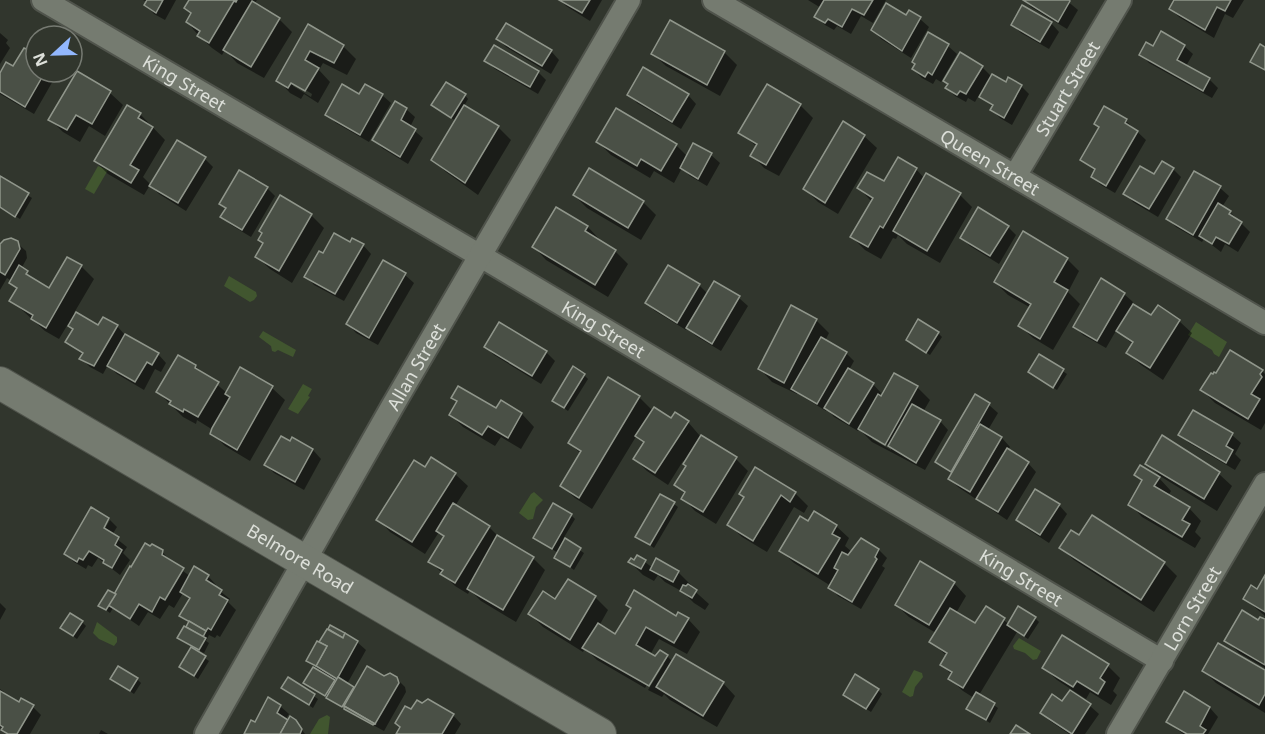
<svg xmlns="http://www.w3.org/2000/svg" width="1265" height="734" font-family="'Noto Sans',sans-serif">
	<rect width="100%" height="100%" fill="#31362d"/>
	<!-- water -->
	<g fill="#41562f">
		<polygon points="98,166 108,170 94,194 85,189"/>
		<polygon points="229,276 256,292 257,296 254,300 250,302 224,286"/>
		<polygon points="1196,322 1227,342 1219,357 1214,354 1212,350 1188,335"/>
		<polygon points="263,331 296,350 293,357 278,350 275,352 272,351 271,346 259,337"/>
		<polygon points="303,384 312,389 308,396 310,397 298,414 288,409"/>
		<polygon points="534,492 543,500 536,507 533,519 528,520 519,513 531,494"/>
		<polygon points="97,622 117,637 117,642 114,646 99,639 93,633"/>
		<polygon points="1019,638 1041,651 1037,659 1033,660 1025,653 1014,649 1013,646"/>
		<polygon points="914,670 922,673 923,677 915,687 913,696 910,697 902,692"/>
		<polygon points="327,715 330,717 328,734 310,734 319,719"/>
	</g>
	<!-- shadow -->
	<g fill="#0007" fill-rule="evenodd">
		<polygon points="143,0 176,0 165,20 154,14 146,5 147,2"/>
		<polygon points="191,0 257,0 254,4 279,19 292,32 264,78 237,63 225,50 222,55 212,48 199,36 187,22 192,14"/>
		<polygon points="560,0 602,0 590,21 566,6"/>
		<polygon points="808,0 886,0 873,23 861,16 851,34 837,26 834,30 825,25 816,16 821,8"/>
		<polygon points="1024,0 1066,0 1078,10 1067,29 1031,7"/>
		<polygon points="1176,0 1244,0 1233,18 1225,14 1214,38 1179,17 1171,9"/>
		<polygon points="909,12 920,19 929,27 911,58 881,39 873,30 907,17"/>
		<polygon points="1051,23 1059,32 1049,49 1021,33 1013,25"/>
		<path d="M309,26l34,20 13,13 -9,16 -24,-12 -4,7 11,12 -12,21 -14,-9 -3,5 -11,-6 -12,-13zM293,82l19,12 -1,3 -18,-11z"/>
		<polygon points="0,33 8,40 6,43 10,48 0,64"/>
		<polygon points="929,34 948,46 957,54 941,82 936,79 933,84 922,78 913,69"/>
		<polygon points="498,39 551,51 559,60 551,74 506,47"/>
		<polygon points="1184,46 1193,54 1186,66 1209,79 1218,88 1212,98 1149,63 1141,54 1154,48"/>
		<polygon points="724,52 737,65 720,96 666,66 653,54"/>
		<polygon points="36,56 36,72 58,72 34,114 0,94 0,76"/>
		<polygon points="486,61 538,72 546,80 538,94 495,69"/>
		<polygon points="982,67 992,77 1006,84 1021,86 1029,94 1012,125 1000,118 992,110 993,107 981,97 989,82 987,81 975,102 968,98 966,102 955,96 947,88 949,85 945,81"/>
		<polygon points="77,73 110,93 123,105 105,136 89,126 80,142 63,132 50,119"/>
		<polygon points="366,86 382,95 391,103 369,142 336,123 327,114 359,96"/>
		<polygon points="767,86 800,105 813,118 779,176 764,168 752,155 757,147 740,132"/>
		<polygon points="629,94 688,95 696,104 681,129 637,103"/>
		<polygon points="465,95 468,99 464,106 498,127 511,140 478,195 446,172 433,160 456,121 437,109"/>
		<polygon points="128,107 140,114 165,140 143,177 151,185 205,159 213,167 186,211 159,194 150,185 144,195 108,174 95,161"/>
		<polygon points="1105,108 1126,121 1146,140 1115,193 1101,185 1093,177 1096,171 1082,160 1100,128 1096,124"/>
		<polygon points="406,109 415,117 410,127 423,138 408,164 382,148 374,140"/>
		<polygon points="864,136 877,148 838,214 818,202 805,189"/>
		<polygon points="598,142 676,145 688,157 694,145 711,155 720,163 707,186 690,176 682,168 674,183 654,171 650,178 611,155"/>
		<polygon points="916,169 925,179 960,195 972,207 940,263 907,244 898,235 896,239 893,238 881,259 865,250 852,237 871,201 859,188 884,183"/>
		<polygon points="1173,169 1181,177 1158,217 1133,202 1125,193 1154,176"/>
		<polygon points="1195,173 1220,188 1229,196 1222,207 1230,212 1250,232 1238,252 1225,244 1221,252 1204,239 1202,242 1176,227 1168,219"/>
		<polygon points="0,178 32,198 20,219 0,207"/>
		<polygon points="267,188 275,196 251,237 231,225 222,217 226,209 221,204"/>
		<polygon points="574,195 643,202 656,215 641,240 587,208"/>
		<polygon points="281,197 311,215 324,228 292,283 270,269 257,257 264,244 259,240"/>
		<polygon points="557,209 588,227 600,240 599,242 615,251 628,264 608,297 546,260 534,247"/>
		<polygon points="1008,227 1016,235 999,264 970,246 962,238"/>
		<polygon points="17,243 26,251 27,258 21,269 38,283 50,290 68,259 81,266 94,279 74,313 99,327 117,326 125,335 158,354 166,363 161,372 155,369 144,390 117,374 108,365 103,374 90,367 81,358 83,355 67,342 74,330 68,324 59,339 45,331 11,300 17,290 11,283 12,281 7,278 0,290 0,246"/>
		<polygon points="363,245 371,254 344,301 314,285 306,276 323,255"/>
		<polygon points="1067,259 1079,271 1068,292 1080,304 1053,350 1033,338 1020,326 1031,308 1008,295 995,282"/>
		<polygon points="383,262 405,275 414,283 378,345 356,333 348,324"/>
		<polygon points="715,283 739,298 748,306 721,351 696,336 687,327 686,330 655,311 647,303 699,285 708,294"/>
		<polygon points="1124,294 1133,302 1132,304 1151,317 1179,321 1192,333 1163,380 1141,365 1128,353 1133,345 1117,329 1106,348 1083,335 1075,327"/>
		<path d="M792,307l24,13 13,13 -4,8 21,12 8,8 -5,9 24,14 8,9 -2,3 3,2 13,-23 22,12 13,13 -7,12 17,9 8,9 -23,40 -53,-28 -13,-13 -1,2 -24,-14 -7,-8 -1,2 -29,-18v1l-25,-12 -12,-13zM872,436l20,11 -1,3 -19,-11z"/>
		<polygon points="500,324 546,352 555,361 541,384 494,355 486,347"/>
		<polygon points="938,333 942,337 930,355 907,340"/>
		<polygon points="1040,356 1067,374 1057,390 1034,375"/>
		<polygon points="195,366 227,393 241,369 272,388 285,400 250,461 225,446 212,433 213,430 197,420 196,424 183,417 158,392"/>
		<polygon points="1262,371 1265,374 1265,423 1261,430 1215,403 1202,390"/>
		<polygon points="584,375 588,379 568,411 558,404"/>
		<polygon points="608,379 639,397 653,411 672,420 688,422 700,436 736,459 748,471 716,524 695,511 683,498 685,494 676,485 688,466 683,461 668,485 647,471 635,459 645,443 637,435 592,509 575,498 562,486 581,454 570,443"/>
		<polygon points="975,396 989,405 998,413 988,430 1002,438 1010,447 1007,451 1028,463 1036,472 1007,520 958,487 950,479 952,474 937,462"/>
		<polygon points="453,398 497,411 501,402 522,414 534,427 521,449 501,437 495,446 463,427 451,415 458,403"/>
		<polygon points="1193,412 1232,435 1241,443 1235,454 1241,460 1235,470 1189,443 1180,435"/>
		<polygon points="1162,438 1219,474 1232,486 1217,511 1160,476 1147,463"/>
		<polygon points="292,439 313,450 321,459 304,490 274,473 266,465"/>
		<polygon points="755,469 795,493 808,506 804,513 794,507 767,552 742,537 729,525 745,498"/>
		<polygon points="455,474 468,486 455,506 489,527 501,539 533,558 545,570 516,622 481,601 470,590 468,594 455,586 430,561 444,537 439,532 425,554 390,532 378,519"/>
		<polygon points="1136,475 1159,478 1171,491 1168,496 1189,508 1201,521 1195,532 1201,538 1195,548 1142,517 1130,504 1143,482"/>
		<polygon points="674,504 678,507 654,548 637,536"/>
		<polygon points="1059,505 1067,514 1049,543 1026,528 1018,520"/>
		<polygon points="92,509 109,519 107,519 101,535 110,520 117,527 112,535 127,547 123,553 130,560 120,575 98,558 92,567 88,565 86,569 74,562 66,554"/>
		<polygon points="571,515 575,519 563,539 584,553 574,570 556,557 558,553 535,538"/>
		<polygon points="1093,517 1164,563 1177,576 1154,612 1074,560 1061,548 1080,537"/>
		<polygon points="809,523 836,526 849,538 845,546 852,552 861,540 879,550 887,558 882,566 885,568 861,609 838,596 830,587 831,586 794,563 781,551"/>
		<polygon points="162,551 170,562 190,576 208,576 216,585 215,587 230,599 228,602 236,610 220,637 217,635 215,638 209,635 206,641 209,643 204,653 194,648 193,650 209,661 198,679 181,667 193,647 179,638 189,623 181,616 190,600 183,593 174,608 169,605 160,619 148,612 139,626 113,608 110,613 100,606 115,596"/>
		<polygon points="638,557 653,568 678,572 691,585 690,587 709,604 705,610 694,603 683,592 665,582 658,575 654,581 643,575 630,562 635,562"/>
		<polygon points="1265,578 1265,616 1245,599 1257,591"/>
		<polygon points="568,581 595,597 608,610 599,626 615,636 632,609 688,619 700,632 687,654 659,639 650,655 656,658 667,656 673,662 723,683 735,696 717,727 670,700 664,694 662,697 648,690 664,664 661,664 645,688 597,660 585,648 583,652 543,627 530,614 556,601"/>
		<polygon points="954,583 966,596 956,613 976,625 986,608 1009,624 1035,618 1039,622 1028,639 1017,632 979,695 998,708 990,723 972,712 974,698 963,691 950,679 952,675 942,665 947,656 931,642 936,633 909,617 896,605"/>
		<polygon points="0,603 6,609 0,620"/>
		<polygon points="1265,621 1265,668 1239,653 1226,640 1259,622"/>
		<polygon points="82,622 86,626 77,639 62,628"/>
		<polygon points="331,627 357,642 366,650 347,684 355,690 384,678 396,678 405,687 406,692 384,731 349,712 305,683 327,676 308,660 325,647"/>
		<polygon points="1108,666 1120,678 1113,691 1117,695 1111,705 1090,692 1086,699 1057,680 1044,668"/>
		<polygon points="1204,671 1265,672 1265,713 1216,683"/>
		<polygon points="112,679 137,679 141,683 134,694"/>
		<polygon points="288,679 318,699 313,708 287,691"/>
		<polygon points="0,689 4,692 2,694 19,704 21,700 33,707 41,715 30,734 7,734 0,727"/>
		<polygon points="878,690 882,694 871,712 845,695"/>
		<polygon points="1070,692 1090,706 1099,714 1085,734 1069,734 1050,721 1042,713 1063,704"/>
		<polygon points="1185,693 1210,708 1218,717 1208,734 1183,734 1168,722"/>
		<polygon points="280,706 289,714 285,720 295,721 305,734 245,734"/>
		<polygon points="412,712 453,715 461,724 455,734 397,734"/>
		<polygon points="101,730 108,734 99,734"/>
	</g>
	<!-- building -->
	<g fill="#4a5046" stroke="#90968b" stroke-width="1.5">
		<polygon points="147,0 163,0 156,13 144,5"/>
		<polygon points="189,0 237,0 236,2 234,1 209,43 197,36 200,31 186,22 191,13 184,8"/>
		<polygon points="559,0 590,0 582,13"/>
		<polygon points="824,0 873,0 864,15 852,9 842,27 828,19 825,23 814,17"/>
		<polygon points="1023,0 1069,0 1070,1 1058,22"/>
		<polygon points="1174,0 1231,0 1225,11 1217,7 1205,30 1169,9"/>
		<polygon points="252,1 280,18 251,67 223,50"/>
		<polygon points="886,3 906,15 909,10 921,17 902,51 871,30"/>
		<polygon points="1022,5 1052,22 1040,42 1011,25"/>
		<polygon points="670,20 725,51 707,85 651,54"/>
		<polygon points="506,23 552,50 542,66 496,39"/>
		<polygon points="308,24 344,45 334,63 310,51 305,60 319,68 305,91 291,83 288,88 276,81"/>
		<polygon points="1161,31 1185,45 1177,60 1210,78 1203,91 1139,55 1146,42 1153,46"/>
		<polygon points="928,32 949,44 932,75 928,72 925,77 912,69 915,64 912,62"/>
		<polygon points="1260,44 1265,47 1265,70 1250,62"/>
		<polygon points="494,45 539,71 530,87 484,61"/>
		<polygon points="24,48 36,53 36,72 45,72 25,107 0,92 0,73 6,62 13,66"/>
		<polygon points="960,52 983,66 966,94 960,91 957,95 945,88 948,84 943,81"/>
		<polygon points="643,67 689,94 672,122 627,95"/>
		<polygon points="77,71 111,91 92,124 76,115 67,130 48,120"/>
		<polygon points="992,74 1006,82 1008,77 1022,85 1004,118 990,110 993,105 979,97"/>
		<polygon points="446,82 466,94 451,118 431,105"/>
		<polygon points="342,84 359,94 365,84 383,94 360,135 325,115"/>
		<polygon points="767,84 801,104 766,165 750,156 757,144 738,133"/>
		<polygon points="395,101 407,108 401,120 416,129 400,157 372,140"/>
		<polygon points="127,105 141,113 138,118 153,127 130,165 139,170 131,183 94,161"/>
		<polygon points="464,105 499,126 465,183 431,160"/>
		<polygon points="1104,106 1127,119 1125,123 1138,131 1106,186 1091,177 1095,169 1080,160 1099,127 1094,124"/>
		<polygon points="616,108 677,144 661,171 641,159 637,166 596,142"/>
		<polygon points="843,121 865,135 825,203 803,189"/>
		<polygon points="177,140 206,157 178,203 149,186"/>
		<polygon points="693,143 712,153 698,179 680,168"/>
		<polygon points="898,157 917,168 883,228 880,226 868,247 850,237 873,198 857,188 867,172 884,181"/>
		<polygon points="1162,161 1174,168 1149,209 1123,194 1140,166 1154,174"/>
		<polygon points="589,168 644,201 628,228 573,195"/>
		<polygon points="239,170 268,187 242,230 220,217 226,208 219,204"/>
		<polygon points="1194,171 1221,186 1193,235 1166,219"/>
		<polygon points="926,173 961,193 927,251 893,231"/>
		<polygon points="0,176 29,193 15,217 0,207"/>
		<polygon points="280,195 312,214 279,271 255,257 263,243 258,240 262,233 259,231"/>
		<polygon points="1218,203 1231,211 1229,214 1242,222 1229,244 1216,237 1212,244 1199,236"/>
		<polygon points="556,207 588,226 585,231 616,250 595,285 532,247"/>
		<polygon points="978,207 1009,226 990,256 960,238"/>
		<polygon points="1023,231 1068,258 1054,282 1068,290 1040,339 1018,326 1031,304 994,282"/>
		<polygon points="334,233 350,242 352,238 364,244 335,294 304,277 319,251 323,253"/>
		<polygon points="11,238 18,241 20,249 5,275 0,272 0,244 4,240"/>
		<polygon points="67,257 82,265 46,328 31,319 33,315 9,301 17,288 9,283 19,265 28,271 26,274 49,288"/>
		<polygon points="383,260 406,273 369,338 346,324"/>
		<polygon points="668,265 700,284 677,323 645,303"/>
		<polygon points="1101,278 1125,293 1097,341 1073,327"/>
		<polygon points="714,281 740,296 712,344 686,328"/>
		<polygon points="1133,304 1151,315 1158,305 1180,320 1150,368 1126,353 1133,342 1116,331"/>
		<polygon points="791,305 817,319 784,383 758,369"/>
		<polygon points="76,312 98,325 103,317 118,325 94,366 79,359 83,353 65,342 73,329 68,326"/>
		<polygon points="918,319 939,332 926,353 906,340"/>
		<polygon points="499,322 547,351 532,376 484,347"/>
		<polygon points="125,334 159,353 152,365 147,362 135,382 107,366"/>
		<polygon points="821,337 847,352 817,404 791,389"/>
		<polygon points="1230,350 1263,370 1260,374 1262,377 1251,394 1260,399 1248,419 1200,390 1211,373 1213,374 1214,372 1216,373"/>
		<polygon points="1039,354 1064,369 1053,388 1028,372"/>
		<polygon points="178,355 196,365 195,368 219,382 198,417 184,409 183,412 169,404 171,401 156,392"/>
		<polygon points="573,366 585,374 564,408 552,401"/>
		<polygon points="240,367 273,386 237,450 210,434 212,428 230,397 225,394"/>
		<polygon points="848,368 874,383 849,424 824,408"/>
		<polygon points="894,373 918,386 885,445 858,429 878,394 881,396"/>
		<polygon points="608,377 640,396 579,498 560,486 581,451 568,443"/>
		<polygon points="458,386 496,408 501,400 522,413 508,438 488,426 482,435 449,415 457,401 451,398"/>
		<polygon points="975,394 990,403 951,472 935,462"/>
		<polygon points="912,404 941,420 916,463 888,446"/>
		<polygon points="654,407 671,418 675,412 689,421 655,473 633,459 644,442 635,436"/>
		<polygon points="1193,410 1233,433 1226,446 1233,450 1226,463 1178,435"/>
		<polygon points="980,424 1002,437 970,492 948,479"/>
		<polygon points="701,435 737,457 703,512 681,499 685,492 674,485 686,466 683,464"/>
		<polygon points="1162,435 1220,472 1204,499 1145,464"/>
		<polygon points="281,436 290,441 292,437 313,449 295,482 264,465"/>
		<polygon points="1007,448 1029,462 998,512 976,499"/>
		<polygon points="431,457 456,473 412,542 376,520 414,460 425,467"/>
		<polygon points="1140,465 1160,477 1154,486 1190,507 1182,520 1190,524 1182,537 1128,505 1142,480 1134,475"/>
		<polygon points="755,467 796,492 790,502 781,495 753,541 727,525 744,497 739,494"/>
		<polygon points="1035,489 1060,504 1040,535 1016,520"/>
		<polygon points="660,494 675,502 650,545 635,537"/>
		<polygon points="453,503 490,526 455,583 440,574 443,570 428,562 444,536 436,531"/>
		<polygon points="553,503 572,514 552,549 533,538"/>
		<polygon points="91,507 109,518 104,528 119,537 115,545 122,550 112,568 103,563 104,560 89,551 83,560 79,558 77,562 64,554"/>
		<polygon points="814,511 837,525 832,534 840,538 818,574 779,551 800,516 808,521"/>
		<polygon points="1092,515 1165,562 1141,600 1059,548 1071,530 1079,535"/>
		<polygon points="497,535 534,557 503,610 467,589"/>
		<polygon points="565,538 581,548 570,567 554,558"/>
		<polygon points="861,538 879,549 875,557 877,559 852,602 828,588 838,570 834,568 842,552 848,555"/>
		<polygon points="145,543 150,546 152,544 163,550 162,555 184,568 165,600 160,597 152,612 139,604 130,619 108,605 130,566 131,567"/>
		<polygon points="637,555 646,560 641,569 628,562 631,558 634,560"/>
		<polygon points="656,558 679,571 673,582 650,570"/>
		<polygon points="920,561 955,582 929,625 895,605"/>
		<polygon points="194,566 209,575 206,580 222,590 219,595 228,600 211,630 208,628 206,631 179,616 190,598 180,592"/>
		<polygon points="1265,575 1265,612 1243,599 1251,585 1257,589"/>
		<polygon points="568,579 596,596 570,640 528,614 543,591 555,599"/>
		<polygon points="688,584 697,590 692,598 680,591 683,585 686,586"/>
		<polygon points="108,590 116,594 106,610 98,606"/>
		<polygon points="634,590 676,616 678,612 689,618 674,643 646,627 636,645 655,656 660,650 668,655 649,686 582,648 598,623 615,634 631,608 626,605"/>
		<polygon points="986,606 1005,618 963,688 948,679 952,672 940,665 947,653 929,642 950,608 975,623"/>
		<polygon points="1018,606 1036,617 1024,636 1007,625"/>
		<polygon points="1242,610 1258,620 1260,617 1265,619 1265,665 1224,641"/>
		<polygon points="70,613 83,621 73,636 60,628"/>
		<polygon points="189,621 206,631 203,637 186,627"/>
		<polygon points="330,625 345,633 343,638 328,629"/>
		<polygon points="184,626 206,638 199,650 177,638"/>
		<polygon points="327,629 343,638 345,633 358,641 337,679 316,666 327,646 319,642"/>
		<polygon points="1062,635 1109,664 1100,678 1105,682 1098,694 1077,681 1073,687 1042,668"/>
		<polygon points="317,641 327,646 316,666 306,661"/>
		<polygon points="1218,643 1265,670 1265,694 1259,705 1202,671"/>
		<polygon points="191,647 206,656 194,676 179,667"/>
		<polygon points="676,654 724,682 703,716 656,687"/>
		<polygon points="118,666 138,678 130,691 110,679"/>
		<polygon points="367,666 384,676 390,673 397,677 399,683 375,724 344,706"/>
		<polygon points="313,667 335,680 325,696 303,683"/>
		<polygon points="855,674 879,689 866,709 843,695"/>
		<polygon points="288,677 315,694 309,705 281,688"/>
		<polygon points="338,677 354,687 342,707 326,698"/>
		<polygon points="1070,690 1091,704 1072,734 1040,713 1052,694 1062,701"/>
		<polygon points="0,691 19,702 21,698 34,705 17,734 8,734 1,730 3,727 0,725"/>
		<polygon points="1184,691 1210,707 1200,726 1206,730 1203,734 1187,734 1166,722"/>
		<polygon points="976,692 995,703 986,720 966,709"/>
		<polygon points="268,697 281,705 277,713 288,720 280,734 244,734 251,720 255,722"/>
		<polygon points="428,699 454,714 442,734 396,734 400,727 395,723 405,706 411,709 417,700 422,703"/>
		<polygon points="344,706 375,724 373,725 344,709"/>
		<polygon points="290,716 296,720 302,729 300,734 280,734"/>
		<polygon points="1016,725 1030,734 1010,734"/>
	</g>
	<g fill="none" stroke-linecap="round" stroke-linejoin="round">
		<!-- minor casing -->
		<g stroke="#50544c" stroke-width="26">
			<g id="minor">
				<path id="s1" d="M43,0l458,268 661,393"/>
				<path id="s2" d="M714,0l551,323"/>
				<path id="s3" d="M1015,176l105,-176"/>
				<path id="s4" d="M206,734l186,-327 237,-407"/>
				<path id="s5" d="M1118,734l147,-250"/>
			</g>
		</g>
		<!-- secondary casing -->
		<g stroke="#50544c" stroke-width="34">
			<g id="secondary">
				<path id="s6" d="M0,383l600,351"/>
			</g>
		</g>
		<!-- minor -->
		<use href="#minor" stroke="#757b70" stroke-width="22"/>
		<!-- secondary -->
		<use href="#secondary" stroke="#757b70" stroke-width="32"/>
	</g>
	<g text-anchor="middle" dominant-baseline="central" stroke-width="5" stroke-linejoin="round" paint-order="stroke">
		<!-- street labels -->
		<g font-size="18" fill="#dde0da" stroke="#31362d">
			<text stroke="none"><textPath href="#s1" startOffset="164">King Street</textPath></text>
			<text stroke="none"><textPath href="#s3" startOffset="102">Stuart Street</textPath></text>
			<text stroke="none"><textPath href="#s2" startOffset="320">Queen Street</textPath></text>
			<text stroke="none"><textPath href="#s1" startOffset="650">King Street</textPath></text>
			<text stroke="none"><textPath href="#s4" startOffset="423">Allan Street</textPath></text>
			<text stroke="none"><textPath href="#s6" startOffset="348">Belmore Road</textPath></text>
			<text stroke="none"><textPath href="#s1" startOffset="1136">King Street</textPath></text>
			<text stroke="none"><textPath href="#s5" startOffset="146">Lorn Street</textPath></text>
		</g>
	</g>
	<!-- north arrow -->
	<g transform="translate(54 54) rotate(248)"><circle r="28" fill="#31362d" stroke="#767a72" stroke-width="1.5"/>
	<path d="M0-4.5L10 22L0 15L-10 22Z" fill="#92b7fd"/>
	<text y="-9" font-size="16" font-weight="bold" text-anchor="middle" fill="#dde0da">N</text>
	</g>
</svg>
